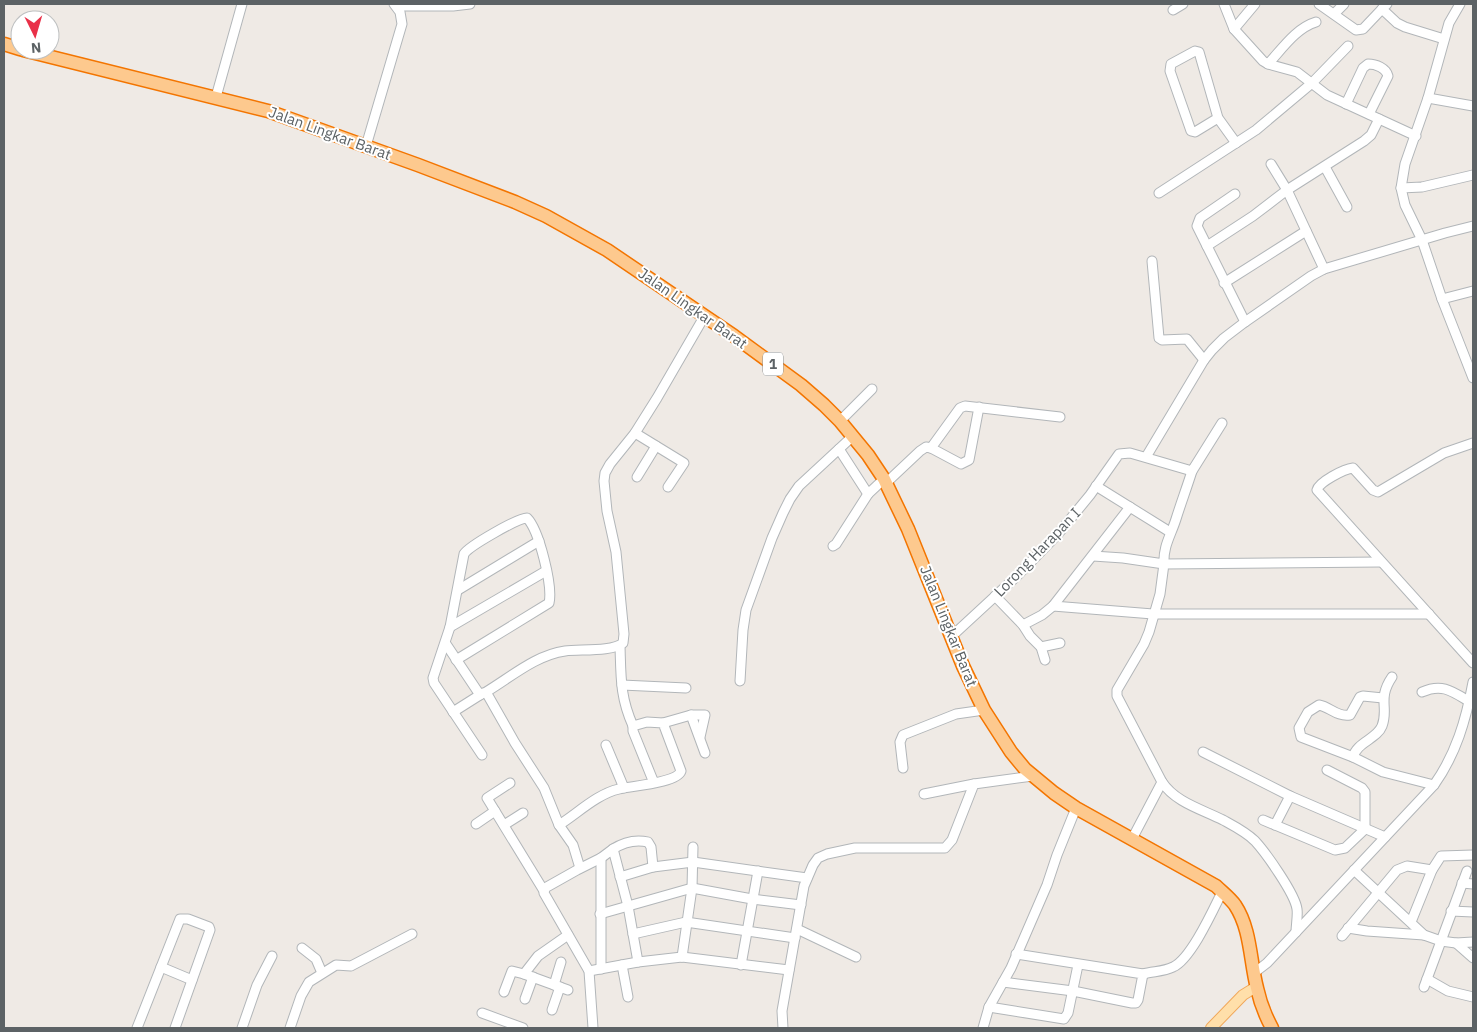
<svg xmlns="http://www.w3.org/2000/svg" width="1477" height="1032" font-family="'IBM Plex Sans',sans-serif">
	<rect width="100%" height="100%" fill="#efeae5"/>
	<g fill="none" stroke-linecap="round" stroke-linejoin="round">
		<!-- minor casing -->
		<g stroke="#b2b6b9" stroke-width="11">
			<g id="minor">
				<polyline points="1224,4 1234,29 1263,61 1268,64 1297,72 1327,95 1416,136"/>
				<polyline points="1319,4 1356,30 1363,29 1382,9"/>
				<polyline points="1387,4 1382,9 1397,23 1405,27 1444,39"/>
				<polyline points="1460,4 1449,23 1428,98 1405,164 1401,188 1405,205 1422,240 1442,299 1473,378"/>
				<polyline points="397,6 453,6 470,4"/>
				<polyline points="1173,10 1183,4"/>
				<polyline points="1334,14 1344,4"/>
				<polyline points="1234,29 1255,4"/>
				<path d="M1268,64c14,-15 28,-36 48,-42"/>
				<polyline points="216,97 242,4"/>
				<polyline points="1428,98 1473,106"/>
				<path d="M1346,104l17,-36 5,-4c8,0 18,4 20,12l-19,38"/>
				<polyline points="1218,118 1195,132 1191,131 1170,71 1171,64 1195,51 1199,52 1218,118 1236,143"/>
				<polyline points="366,146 402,24 400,12 394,4"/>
				<polyline points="1271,164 1287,190 1324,269"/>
				<polyline points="1325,167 1347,207"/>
				<polyline points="1401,188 1422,187 1473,175"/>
				<polyline points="1159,193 1256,130 1312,83 1348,46"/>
				<polyline points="1235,194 1200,218 1197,226 1245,322"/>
				<polyline points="1207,246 1253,216 1287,190 1364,141 1371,135 1379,119"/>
				<polyline points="1152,261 1159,338 1162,340 1187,339 1204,360"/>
				<polyline points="1224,283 1306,231"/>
				<polyline points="1442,299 1473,291"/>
				<polyline points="840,421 872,389"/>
				<polyline points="635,433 684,463 668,487"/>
				<path d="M1473,443l-29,10 -66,39 -5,-2 -20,-22c-9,1 -34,14 -36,22l156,173"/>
				<polyline points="931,448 961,464 969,460 979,407"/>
				<polyline points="839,449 868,494 884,479"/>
				<polyline points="1146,457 1204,360 1212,350 1224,338 1245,322 1311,276 1324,269 1445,233 1473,226"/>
				<polyline points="637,477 656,446"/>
				<polyline points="886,483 920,451 926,447 931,448 960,408 965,406 1060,417"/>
				<polyline points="1096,486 1170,532"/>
				<polyline points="833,546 836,544 868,494"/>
				<path d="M1093,556l30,2 41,6c-1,-18 7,-29 12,-45 5,-16 11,-32 16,-48"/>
				<polyline points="458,590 539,541"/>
				<polyline points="995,596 1023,625 1030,636 1041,647 1045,660"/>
				<polyline points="1053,606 1153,614 1429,614"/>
				<polyline points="1023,625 1042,615 1053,606 1130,507"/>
				<polyline points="450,627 546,571"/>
				<polyline points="952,636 1018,575 1058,534 1090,495 1119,454 1130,453 1192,471 1222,423"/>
				<polyline points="446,644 480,695"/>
				<path d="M620,646c1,31 0,51 13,80"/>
				<polyline points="1041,647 1060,643"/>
				<path d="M456,660l93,-57c4,-17 -10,-73 -22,-85 -9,0 -58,28 -63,36l-14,73 -17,51 1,5 48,72"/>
				<path d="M1392,677c-15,22 -3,31 -10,49 -5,13 -25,16 -29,31l30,15 51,13"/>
				<polyline points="740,681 743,630 746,610 772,538 783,513 790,499 799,486 853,436"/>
				<polyline points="622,685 686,688"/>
				<path d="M1422,692c20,-9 30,-1 48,10"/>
				<polyline points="453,712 483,693"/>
				<polyline points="691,715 705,715 700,737"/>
				<polyline points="663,723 691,715 705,753"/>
				<polyline points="606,745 624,788"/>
				<polyline points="1203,752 1290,796 1385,837"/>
				<path d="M1353,757l-52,-20 -2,-9 9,-16 11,-7c11,2 18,12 31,10l10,-18 3,-1 20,2"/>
				<polyline points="903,768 900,742 903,735 956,714 984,710"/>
				<path d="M1162,782c13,20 39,27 61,38 11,6 23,12 32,21 11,12 40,53 42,68 1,7 -1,16 -1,23"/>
				<polyline points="510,783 487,798 544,891"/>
				<polyline points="924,794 974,784"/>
				<polyline points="1263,820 1335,850 1345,848 1365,829 1365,792 1362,788 1327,770"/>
				<polyline points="476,824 495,811"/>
				<polyline points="504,825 523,813"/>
				<path d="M559,825c19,-12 38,-31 60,-36 12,-3 58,-6 62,-18l-18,-48 -16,-1 -14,4v5l21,52"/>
				<polyline points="1275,825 1290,796"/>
				<polyline points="1132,839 1162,782 1117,696 1117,690 1144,644 1149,632 1160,594 1164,564 1381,562"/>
				<path d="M613,849c11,-7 22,-10 35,-7l3,5 2,20"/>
				<path d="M580,868l-7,-23 -14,-20 -15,-37 -29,-45 -29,-51c25,-15 50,-37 79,-41 15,-2 47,1 58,-8l1,-9 -8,-82 -9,-41 -3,-30 1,-8 5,-9 25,-31 22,-35 47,-81"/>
				<polyline points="1354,870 1424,935 1441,941 1456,943 1473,942"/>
				<polyline points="1432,870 1441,856 1473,855"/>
				<polyline points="620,877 653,867 693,862 807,878"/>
				<polyline points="1462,883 1473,884"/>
				<polyline points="1451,911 1473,912"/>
				<polyline points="600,914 692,888 752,899 801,905"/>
				<polyline points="1348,928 1367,931 1424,935"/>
				<polyline points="797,929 856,957"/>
				<polyline points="633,934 686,922 795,938"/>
				<polyline points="568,935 538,956 524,974 568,990"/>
				<polyline points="1342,936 1397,870 1407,866 1432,870 1411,922"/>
				<polyline points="1456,943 1473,958"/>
				<polyline points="302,948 316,959 322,973"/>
				<polyline points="682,957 692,888 693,847"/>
				<polyline points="622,965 628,997"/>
				<polyline points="741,965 758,871"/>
				<polyline points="161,967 192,980"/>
				<polyline points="601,969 601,858"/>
				<polyline points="589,971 638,962 682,957 789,970"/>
				<path d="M1254,973l13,-10 167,-178c22,-31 32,-65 39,-103"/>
				<path d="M1143,974c10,-3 20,-2 30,-7 18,-8 40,-57 49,-75"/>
				<polyline points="1427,979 1448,991 1473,997"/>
				<polyline points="1003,982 1073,991 1132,1003 1136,1003 1138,1000 1143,974 1016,954"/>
				<polyline points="554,985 561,962"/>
				<polyline points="1424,987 1467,871"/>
				<polyline points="504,992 512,971 524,974"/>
				<polyline points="525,999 533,977"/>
				<polyline points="989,1007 1064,1019 1068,1013 1078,965"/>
				<polyline points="552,1010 560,987"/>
				<polyline points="482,1013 523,1028"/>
				<polyline points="137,1028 180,919 188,919 209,927 210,930 175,1028"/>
				<polyline points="242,1028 257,985 272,956"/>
				<polyline points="290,1028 301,996 309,982 336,965 351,966 412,934"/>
				<polyline points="593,1028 589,971 544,893 545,888 577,870 601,858 613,849 628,906 638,962"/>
				<polyline points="783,1028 782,1011 804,886 813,865 818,858 827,854 855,848 945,848 952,840 974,784 1033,776"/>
				<polyline points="983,1028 989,1007 1011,968 1047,885 1057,855 1076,808"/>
			</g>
		</g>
		<!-- major casing -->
		<g stroke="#f1a85b" stroke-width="12">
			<polyline id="major" points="1211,1028 1243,995 1256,987"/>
		</g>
		<!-- highway casing -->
		<g stroke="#f37501" stroke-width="15">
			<g id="highway">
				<polyline points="4,44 20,49"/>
				<path d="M23,50l245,61 150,54 97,37 31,14 61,34 127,86 67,49 23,20 16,16 28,34 16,24 24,50 55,137 21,44 27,42 14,17 29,24 22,15 140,78c6,6 14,12 19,19 16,24 15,56 22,83 3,14 8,27 15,40"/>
			</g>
		</g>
		<!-- minor -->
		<use href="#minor" stroke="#fff" stroke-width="9"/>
		<!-- major -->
		<use href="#major" stroke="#ffdfaa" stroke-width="10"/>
		<!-- highway -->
		<use href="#highway" stroke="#fdc98e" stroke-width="12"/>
	</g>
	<g text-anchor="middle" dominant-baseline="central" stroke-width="4" stroke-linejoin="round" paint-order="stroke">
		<!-- shield labels -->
		<rect fill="#fff" stroke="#8d9193" stroke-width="1" x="763" y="352.5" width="20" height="23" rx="4"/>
		<g font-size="14" font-weight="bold" fill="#5c6265">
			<text x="773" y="364">1</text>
		</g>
		<!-- street labels -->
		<g font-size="15" fill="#5c6265" stroke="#fff">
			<text transform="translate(330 133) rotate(20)">Jalan Lingkar Barat</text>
			<text transform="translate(693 308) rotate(35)">Jalan Lingkar Barat</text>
			<text transform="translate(1037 552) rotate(-46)">Lorong Harapan I</text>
			<text transform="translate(949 626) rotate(68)">Jalan Lingkar Barat</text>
		</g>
	</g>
	<!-- border -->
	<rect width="1477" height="1032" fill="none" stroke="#5c6265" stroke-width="10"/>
	<!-- north arrow -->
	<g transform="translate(35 35) rotate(175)"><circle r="24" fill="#ffffff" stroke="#bec0c1"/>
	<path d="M0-4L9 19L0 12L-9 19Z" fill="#e93048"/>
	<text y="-8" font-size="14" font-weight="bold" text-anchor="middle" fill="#5c6265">N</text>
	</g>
</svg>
